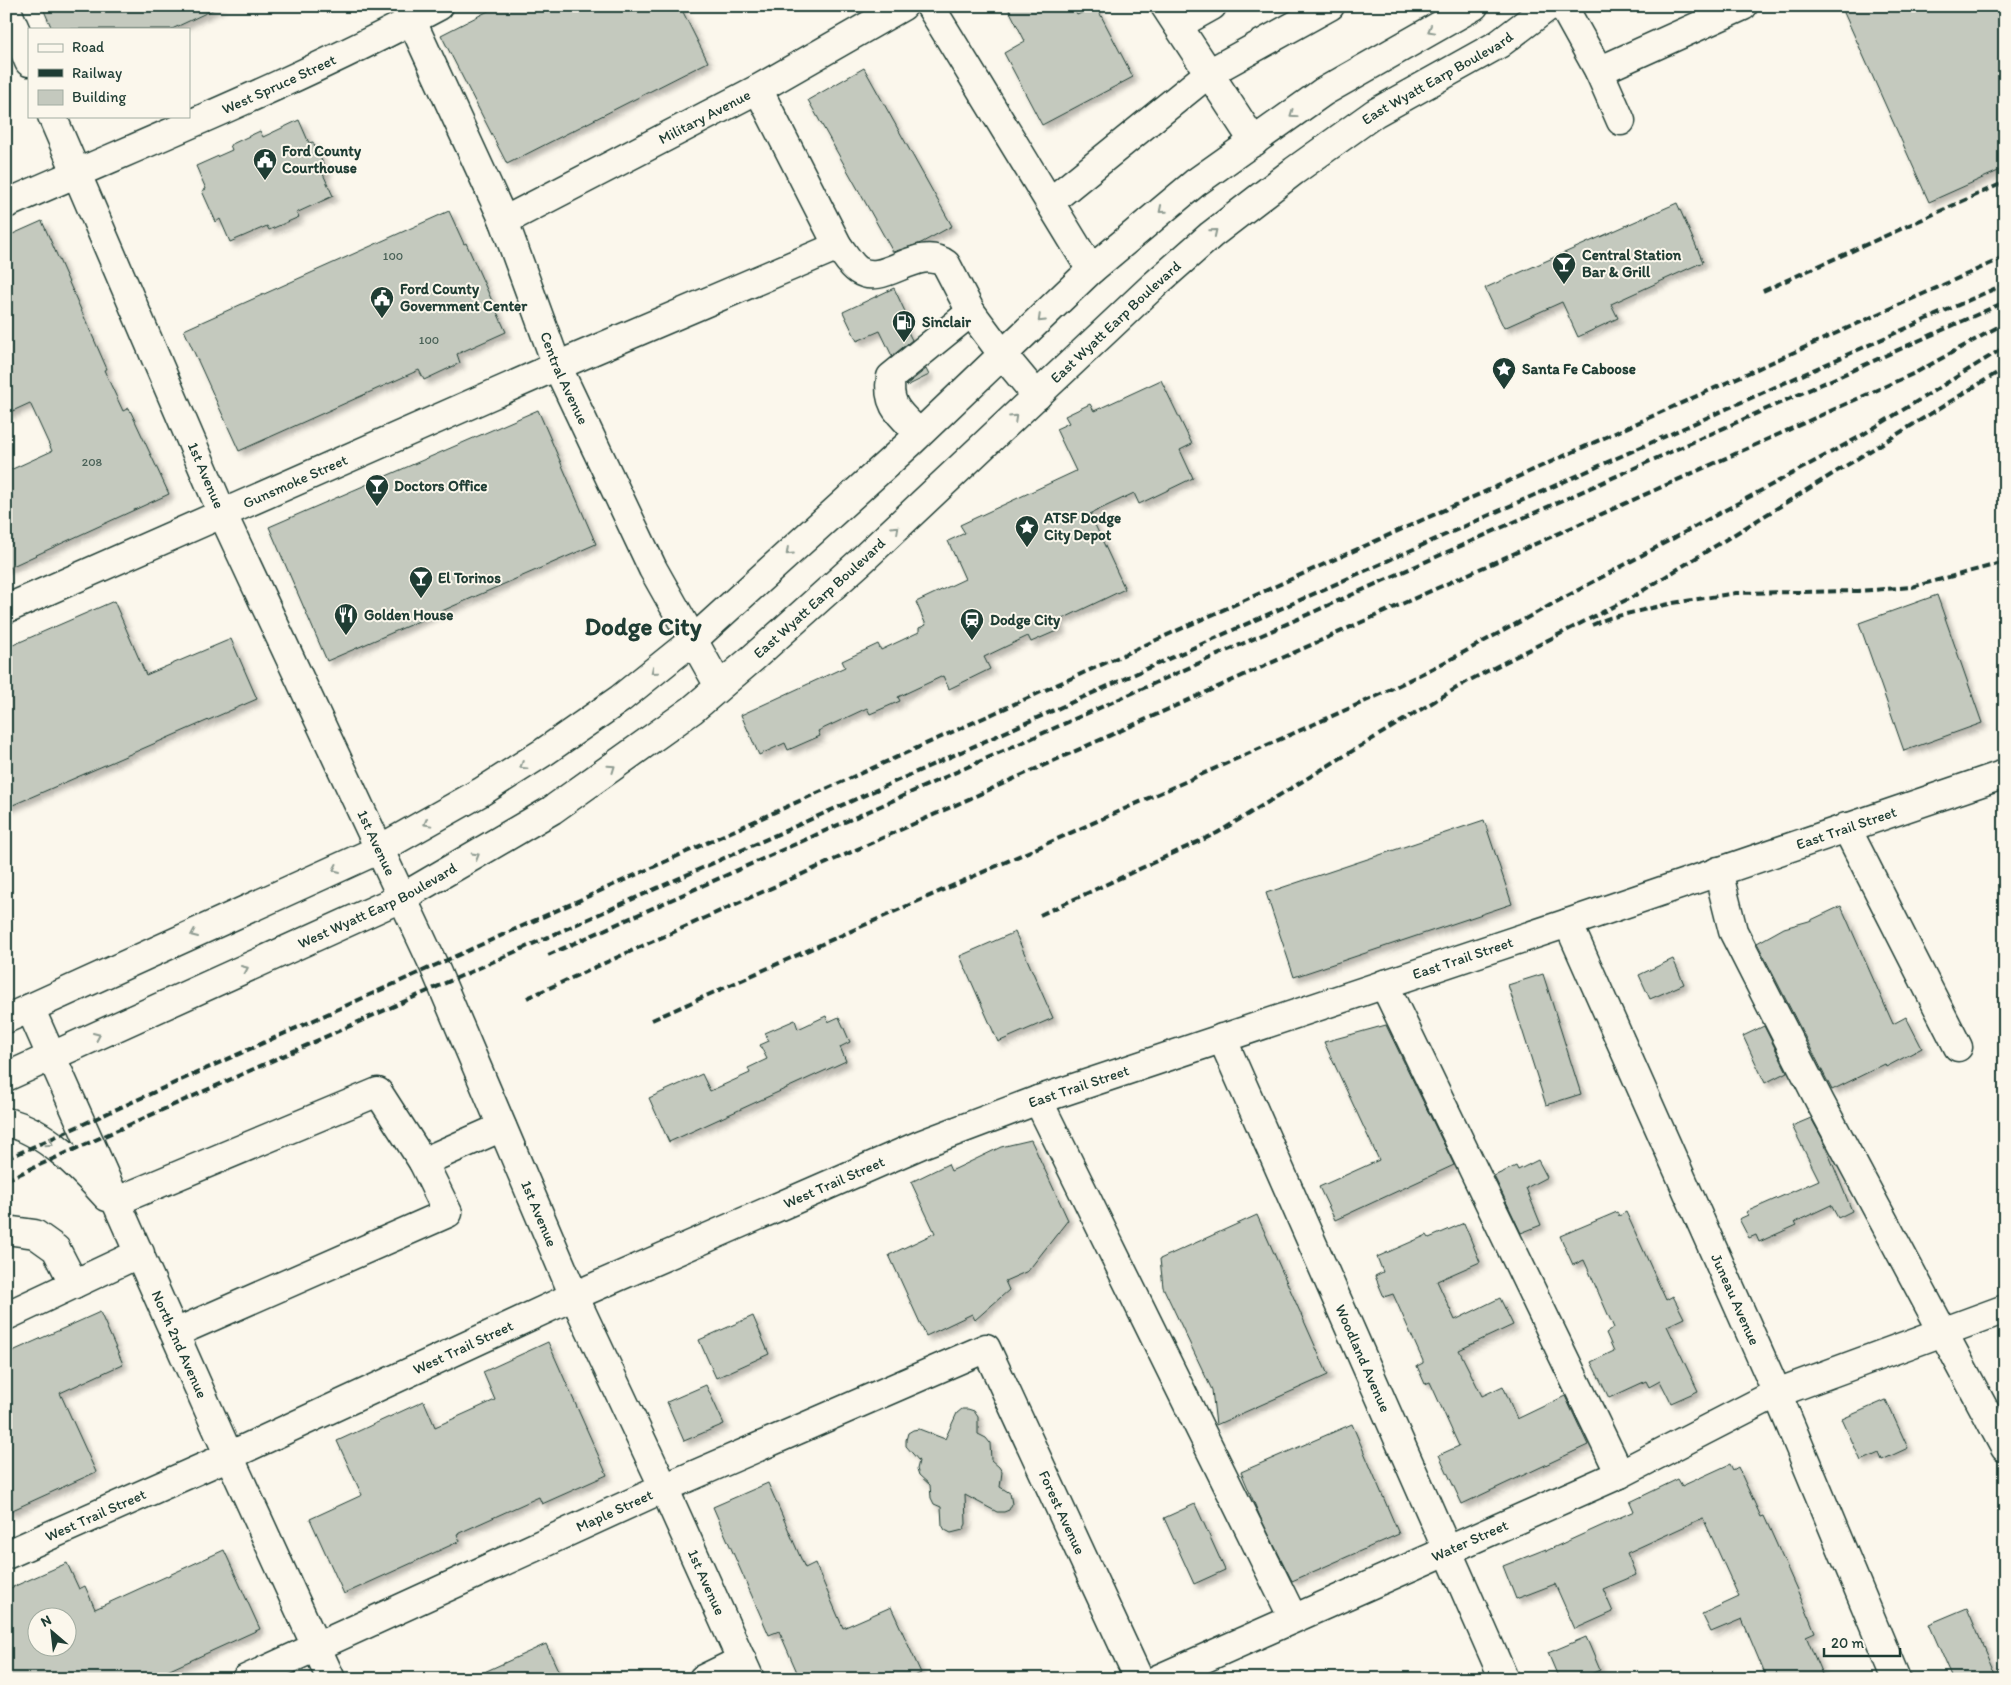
<svg xmlns="http://www.w3.org/2000/svg" width="2011" height="1685" font-family="Itim,sans-serif">
	<defs>
		<filter id="shadow"><feDropShadow dx="4.5" dy="4.5" stdDeviation="2.5" flood-color="#0004"/></filter>
	</defs>
	<rect width="100%" height="100%" fill="#fbf7ec"/>
	<filter id="ink" filterUnits="userSpaceOnUse"><feTurbulence type="fractalNoise" baseFrequency=".02" numOctaves="2"/><feDisplacementMap in="SourceGraphic" scale="10" xChannelSelector="R" yChannelSelector="G"/><feConvolveMatrix kernelMatrix="1 2 1 2 8 2 1 2 1" color-interpolation-filters="sRGB"/></filter>
	<g filter="url(#ink)">
		<!-- building -->
		<g fill="#c4c9be" stroke="#1f3d34" fill-rule="evenodd" filter="url(#shadow)">
			<polygon points="42,6 221,6 172,29 52,29"/>
			<polygon points="498,6 680,6 708,62 507,164 441,35"/>
			<polygon points="1007,6 1072,6 1077,15 1096,6 1133,77 1042,125 1004,53 1025,41"/>
			<polygon points="1841,6 2005,6 2005,168 1929,202"/>
			<polygon points="864,68 952,226 921,243 893,252 808,100"/>
			<polygon points="299,120 309,143 313,142 327,172 323,174 333,196 296,213 299,217 269,230 267,226 230,242 220,219 216,222 202,191 206,189 196,166 232,150 230,145 260,131 263,137"/>
			<polygon points="1677,203 1703,262 1611,304 1618,318 1578,337 1562,302 1504,328 1485,288"/>
			<polygon points="449,211 464,244 466,243 506,332 457,354 460,363 424,380 419,370 239,451 184,330"/>
			<polygon points="42,221 107,369 104,370 123,411 129,408 169,494 6,569 6,472 52,451 30,403 6,414 6,237"/>
			<polygon points="894,288 908,318 902,320 912,340 892,356 880,331 857,341 843,312"/>
			<polygon points="926,369 929,375 907,386 906,385"/>
			<polygon points="1161,380 1192,444 1180,450 1193,478 1139,504 1134,493 1090,514 1125,589 1058,621 1061,629 1031,642 1028,636 984,657 990,669 949,689 943,676 898,697 900,701 870,714 867,708 818,731 820,736 788,750 785,743 759,755 741,715 845,667 842,661 878,644 881,650 919,632 919,628 926,625 916,602 965,579 948,541 965,533 960,525 1076,471 1056,429 1069,423 1065,416 1090,404 1094,411"/>
			<polygon points="538,410 596,544 327,661 269,527"/>
			<polygon points="1937,595 1982,723 1904,751 1859,623"/>
			<polygon points="114,601 146,675 231,639 257,699 6,808 6,648"/>
			<polygon points="1484,820 1512,904 1294,977 1266,893"/>
			<polygon points="1841,906 1893,1024 1906,1017 1922,1048 1886,1067 1885,1064 1832,1090 1757,943 1784,928 1809,921"/>
			<polygon points="1015,932 1053,1018 998,1042 960,956"/>
			<polygon points="1673,959 1684,984 1650,999 1639,975"/>
			<polygon points="1543,974 1581,1094 1546,1105 1508,985"/>
			<polygon points="826,1016 828,1022 839,1017 850,1042 840,1047 846,1061 669,1142 649,1098 702,1074 710,1091 750,1073 748,1068 767,1059 760,1045 769,1041 765,1033 795,1020 798,1029"/>
			<polygon points="1386,1025 1454,1165 1335,1220 1319,1187 1379,1160 1324,1042"/>
			<polygon points="1764,1026 1787,1072 1765,1083 1743,1036"/>
			<polygon points="1811,1118 1822,1138 1852,1211 1838,1218 1831,1205 1795,1222 1797,1225 1759,1242 1756,1235 1749,1238 1739,1219 1748,1215 1746,1212 1819,1180 1792,1126"/>
			<polygon points="1031,1140 1068,1220 1028,1271 1005,1281 1009,1290 975,1320 972,1314 926,1336 889,1255 935,1233 911,1182 948,1164 951,1171 1001,1147"/>
			<polygon points="1538,1160 1547,1177 1526,1188 1541,1225 1521,1233 1494,1176 1516,1166 1518,1170"/>
			<polygon points="1617,1212 1619,1216 1626,1212 1666,1300 1673,1296 1684,1318 1667,1326 1698,1391 1671,1403 1660,1381 1649,1387 1646,1381 1609,1398 1591,1362 1614,1351 1606,1333 1614,1328 1584,1260 1573,1265 1560,1236"/>
			<polygon points="1257,1215 1328,1375 1216,1425 1212,1390 1163,1287 1160,1259"/>
			<polygon points="1464,1223 1480,1262 1437,1281 1455,1320 1500,1298 1513,1325 1459,1350 1482,1396 1503,1386 1517,1419 1565,1396 1588,1445 1462,1504 1439,1455 1459,1446 1430,1382 1425,1384 1417,1366 1423,1363 1423,1361 1393,1294 1384,1297 1375,1276 1383,1272 1377,1257 1427,1235 1429,1238"/>
			<polygon points="100,1312 123,1364 60,1393 96,1472 6,1513 6,1354"/>
			<polygon points="753,1316 769,1354 716,1378 699,1340"/>
			<polygon points="548,1342 607,1475 542,1504 539,1497 457,1534 460,1541 344,1594 310,1519 362,1495 337,1441 424,1401 435,1427 495,1400 483,1372"/>
			<polygon points="706,1385 724,1424 684,1441 667,1402"/>
			<polygon points="1886,1400 1908,1448 1882,1460 1879,1453 1861,1461 1842,1419"/>
			<polygon points="962,1409 968,1409 974,1411 978,1417 978,1434 986,1438 990,1443 991,1460 999,1467 1002,1472 1000,1487 1010,1493 1012,1504 1009,1510 1004,1512 997,1512 965,1495 966,1524 963,1530 951,1533 945,1530 942,1525 941,1507 934,1504 931,1498 930,1485 919,1475 917,1469 919,1461 906,1446 906,1440 908,1433 913,1430 919,1429 945,1439 957,1413"/>
			<polygon points="1352,1424 1399,1534 1292,1581 1261,1519 1241,1472"/>
			<polygon points="1730,1464 1733,1470 1738,1467 1761,1517 1764,1516 1806,1610 1815,1632 1806,1636 1824,1679 1767,1679 1742,1619 1711,1632 1702,1614 1739,1597 1703,1518 1627,1553 1636,1575 1603,1589 1613,1612 1575,1629 1555,1584 1516,1599 1503,1566 1546,1549 1546,1551 1634,1511 1630,1502 1678,1479 1682,1486"/>
			<polygon points="768,1483 805,1568 815,1563 843,1628 891,1607 921,1673 907,1679 800,1679 779,1631 769,1635 713,1507"/>
			<polygon points="1195,1504 1225,1570 1194,1584 1164,1518"/>
			<path d="M224,1550l36,79 -110,50h-144v-89l61,-27 12,26 6,-3 10,23zM38,1618h30v30h-30z"/>
			<polygon points="1967,1608 1995,1674 1984,1679 1953,1679 1929,1624"/>
			<polygon points="1586,1637 1600,1670 1579,1679 1559,1679 1548,1653"/>
			<polygon points="546,1644 562,1679 469,1679"/>
		</g>
		<g fill="none" stroke-linecap="round" stroke-linejoin="round">
			<!-- minor casing -->
			<g stroke="#1f3d34" stroke-width="31">
				<g id="minor">
					<path id="s1" d="M405,6l99,215 53,145 96,203 66,117"/>
					<polyline points="930,6 1091,270"/>
					<polyline points="1165,6 1254,142"/>
					<polyline points="1563,6 1599,71 1621,121"/>
					<polyline points="6,8 29,62"/>
					<polyline points="1178,25 1212,6"/>
					<polyline points="1599,71 1743,6"/>
					<polyline points="758,89 838,246"/>
					<path id="s2" d="M52,116l171,399 211,451 140,330 90,192 86,191"/>
					<polyline points="1050,202 1209,73 1330,6"/>
					<path id="s3" d="M6,204c145,-64 293,-123 433,-198"/>
					<path id="s4" d="M504,221l254,-132 145,-83"/>
					<path d="M919,433c-18,-18 -33,-27 -28,-56l80,-65"/>
					<path id="s5" d="M6,609l551,-243 281,-120c6,7 12,19 20,24 26,18 59,-27 88,-6l25,48 32,43 34,41"/>
					<polyline points="1846,827 1958,1047"/>
					<polyline points="1718,871 1733,931 1820,1102 2005,1448"/>
					<path id="s6" d="M1568,923l209,470 119,286"/>
					<polyline points="1384,984 1620,1474"/>
					<path id="s7" d="M1222,1038l282,641"/>
					<polyline points="1038,1100 1293,1618"/>
					<polyline points="117,1201 378,1092 423,1162 502,1127"/>
					<polyline points="6,1230 35,1234 56,1249 74,1284"/>
					<polyline points="6,1316 140,1253"/>
					<polyline points="175,1333 448,1213 423,1162"/>
					<path id="s8" d="M246,1679l418,-191 322,-140 153,331"/>
					<polyline points="703,1679 742,1660"/>
					<path id="s9" d="M1158,1679l462,-205 157,-81 228,-84"/>
				</g>
			</g>
			<!-- major casing -->
			<g stroke="#1f3d34" stroke-width="31">
				<g id="major">
					<path id="s10" d="M30,1008l199,448 102,223"/>
					<polyline points="6,1019 380,849 481,792 544,752 620,699 692,641 909,444 1091,270 1195,183 1323,92 1474,6"/>
					<path id="s11" d="M6,1077l397,-180 149,-87 140,-100 61,-52 107,-96 292,-275 59,-52 83,-64 81,-58 124,-69 50,-38"/>
					<path d="M6,1122c40,9 75,46 101,75"/>
					<path id="s12" d="M6,1555l223,-99 345,-160 348,-152 116,-44 530,-177 437,-149"/>
				</g>
			</g>
			<!-- minor -->
			<use href="#minor" stroke="#fbf7ec" stroke-width="28"/>
			<!-- major -->
			<use href="#major" stroke="#fbf7ec" stroke-width="28"/>
			<!-- rail -->
			<g stroke="#1f3d34" stroke-width="4" stroke-dasharray="8 4" stroke-linecap="butt">
				<polyline points="1763,291 2005,182"/>
				<polyline points="1592,625 1609,618 1673,603 1736,593 1858,591 1912,587 2005,562"/>
				<polyline points="1040,915 1217,833 1468,681 1634,596 2005,368"/>
				<polyline points="548,955 2005,302"/>
				<polyline points="527,998 1917,372 2005,323"/>
				<polyline points="652,1020 1377,696 1455,657 1808,465 1859,437 2005,347"/>
				<polyline points="6,1159 2005,257"/>
				<polyline points="6,1180 2005,284"/>
			</g>
		</g>
		<!-- one-way arrows -->
		<defs><path id="oneway-chevron" d="M-2-3.5L2.5 0L-2 3.5" fill="none" stroke-width="1.6" stroke-linecap="round" stroke-linejoin="round" transform="scale(1.25)"/></defs>
		<g stroke="#8d9a90">
			<use href="#oneway-chevron" transform="translate(1431 30) rotate(151)"/>
			<use href="#oneway-chevron" transform="translate(1293 114) rotate(145)"/>
			<use href="#oneway-chevron" transform="translate(1162 210) rotate(140)"/>
			<use href="#oneway-chevron" transform="translate(1214 232) rotate(-39)"/>
			<use href="#oneway-chevron" transform="translate(1041 319) rotate(136)"/>
			<use href="#oneway-chevron" transform="translate(1014 418) rotate(-43)"/>
			<use href="#oneway-chevron" transform="translate(896 529) rotate(-43)"/>
			<use href="#oneway-chevron" transform="translate(789 552) rotate(137)"/>
			<use href="#oneway-chevron" transform="translate(654 671) rotate(141)"/>
			<use href="#oneway-chevron" transform="translate(523 766) rotate(148)"/>
			<use href="#oneway-chevron" transform="translate(612 768) rotate(-35)"/>
			<use href="#oneway-chevron" transform="translate(427 823) rotate(151)"/>
			<use href="#oneway-chevron" transform="translate(476 856) rotate(-30)"/>
			<use href="#oneway-chevron" transform="translate(336 869) rotate(156)"/>
			<use href="#oneway-chevron" transform="translate(194 934) rotate(156)"/>
			<use href="#oneway-chevron" transform="translate(245 969) rotate(-24)"/>
			<use href="#oneway-chevron" transform="translate(97 1036) rotate(-24)"/>
			<use href="#oneway-chevron" transform="translate(50 1143) rotate(35)"/>
		</g>
	</g>
	<!-- icons -->
	<defs>
		<g id="civic-pin" transform="scale(1.25)"><path d="M0 17L-7.5 6A9.5 9.5 0 1 1 7.5 6Z" fill="#1f3d34" stroke="#fbf7ec"/><path d="M-.6-6.5H3V-4.5H.6V-3L4-1V1h2V6H-6V1h2V-1L-.6-3ZM-1.2 2.5V6h2.4V2.5Z" fill="#fff"/></g>
		<g id="bar-pin" transform="scale(1.25)"><path d="M0 17L-7.5 6A9.5 9.5 0 1 1 7.5 6Z" fill="#1f3d34" stroke="#fbf7ec"/><path d="M-6-5H6L.8 .8V4.5H3.5V6h-7V4.5H-.8V.8Z" fill="#fff"/></g>
		<g id="fuel-pin" transform="scale(1.25)"><path d="M0 17L-7.5 6A9.5 9.5 0 1 1 7.5 6Z" fill="#1f3d34" stroke="#fbf7ec"/><path d="M-5.5-6h7V0h2V4h1.3V-2.5L3-4.5l.8-.8L6-3V5H2.5V1h-1V6h-7ZM-4.2-4.7v3.2H.2V-4.7Z" fill="#fff"/></g>
		<g id="sight-pin" transform="scale(1.25)"><path d="M0 17L-7.5 6A9.5 9.5 0 1 1 7.5 6Z" fill="#1f3d34" stroke="#fbf7ec"/><path d="M0-6L1.8-2.2L6-1.7L2.9 1.2L3.7 5.4L0 3.3L-3.7 5.4L-2.9 1.2L-6-1.7L-1.8-2.2Z" fill="#fff"/></g>
		<g id="restaurant-pin" transform="scale(1.25)"><path d="M0 17L-7.5 6A9.5 9.5 0 1 1 7.5 6Z" fill="#1f3d34" stroke="#fbf7ec"/><path d="M-5-6h1v4h1v-4h1v4h1v-4h1v5L-1.5 .5V6h-2V.5L-5-1ZM5-6V6H3V1.5H1.5Q1.5-4 5-6Z" fill="#fff"/></g>
		<g id="station-pin" transform="scale(1.25)"><path d="M0 17L-7.5 6A9.5 9.5 0 1 1 7.5 6Z" fill="#1f3d34" stroke="#fbf7ec"/><path d="M-3-6H3Q5-6 5-4V2Q5 4 3 4L4.5 6H3L1.5 4h-3L-3 6H-4.5L-3 4Q-5 4-5 2V-4Q-5-6-3-6ZM-3.5-4v3h7v-3ZM-3.5 1v1.5H-2V1ZM2 1v1.5H3.5V1Z" fill="#fff"/></g>
	</defs>
	<g fill-rule="evenodd">
		<use href="#civic-pin" x="265" y="160"/>
		<use href="#bar-pin" x="1564" y="264"/>
		<use href="#civic-pin" x="382" y="298"/>
		<use href="#fuel-pin" x="904" y="322"/>
		<use href="#sight-pin" x="1504" y="369"/>
		<use href="#bar-pin" x="377" y="486"/>
		<use href="#sight-pin" x="1027" y="527"/>
		<use href="#bar-pin" x="421" y="578"/>
		<use href="#restaurant-pin" x="346" y="615"/>
		<use href="#station-pin" x="972" y="620"/>
	</g>
	<g text-anchor="middle" dominant-baseline="central" stroke-width="4" stroke-linejoin="round" paint-order="stroke">
		<!-- number labels -->
		<g font-size="12" fill="#486056">
			<text x="393" y="256">100</text>
			<text x="429" y="340">100</text>
			<text x="92" y="462">208</text>
		</g>
		<!-- street labels -->
		<g font-size="15" fill="#1f3d34" stroke="#fbf7ec">
			<text stroke="none"><textPath href="#s11" startOffset="1760">East Wyatt Earp Boulevard</textPath></text>
			<text stroke="none"><textPath href="#s3" startOffset="298">West Spruce Street</textPath></text>
			<text stroke="none"><textPath href="#s4" startOffset="226">Military Avenue</textPath></text>
			<text stroke="none"><textPath href="#s11" startOffset="1355">East Wyatt Earp Boulevard</textPath></text>
			<text stroke="none"><textPath href="#s1" startOffset="405">Central Avenue</textPath></text>
			<text stroke="none"><textPath href="#s2" startOffset="391">1st Avenue</textPath></text>
			<text stroke="none"><textPath href="#s5" startOffset="316">Gunsmoke Street</textPath></text>
			<text stroke="none"><textPath href="#s11" startOffset="950">East Wyatt Earp Boulevard</textPath></text>
			<text stroke="none"><textPath href="#s12" startOffset="1981">East Trail Street</textPath></text>
			<text stroke="none"><textPath href="#s2" startOffset="796">1st Avenue</textPath></text>
			<text stroke="none"><textPath href="#s11" startOffset="409">West Wyatt Earp Boulevard</textPath></text>
			<text stroke="none"><textPath href="#s12" startOffset="1576">East Trail Street</textPath></text>
			<text stroke="none"><textPath href="#s12" startOffset="1171">East Trail Street</textPath></text>
			<text stroke="none"><textPath href="#s12" startOffset="908">West Trail Street</textPath></text>
			<text stroke="none"><textPath href="#s2" startOffset="1201">1st Avenue</textPath></text>
			<text stroke="none"><textPath href="#s6" startOffset="412">Juneau Avenue</textPath></text>
			<text stroke="none"><textPath href="#s10" startOffset="368">North 2nd Avenue</textPath></text>
			<text stroke="none"><textPath href="#s12" startOffset="502">West Trail Street</textPath></text>
			<text stroke="none"><textPath href="#s7" startOffset="350">Woodland Avenue</textPath></text>
			<text stroke="none"><textPath href="#s8" startOffset="405">Maple Street</textPath></text>
			<text stroke="none"><textPath href="#s8" startOffset="992">Forest Avenue</textPath></text>
			<text stroke="none"><textPath href="#s12" startOffset="98">West Trail Street</textPath></text>
			<text stroke="none"><textPath href="#s9" startOffset="341">Water Street</textPath></text>
			<text stroke="none"><textPath href="#s2" startOffset="1606">1st Avenue</textPath></text>
		</g>
		<!-- poi labels -->
		<g font-size="15" font-weight="bold" fill="#1f3d34" stroke="#fbf7ec" text-anchor="start">
			<text x="282" y="151">Ford County<tspan x="282" dy="17">Courthouse</tspan></text>
			<text x="1582" y="255">Central Station<tspan x="1582" dy="17">Bar &amp; Grill</tspan></text>
			<text x="400" y="289">Ford County<tspan x="400" dy="17">Government Center</tspan></text>
			<text x="922" y="322">Sinclair</text>
			<text x="1522" y="369">Santa Fe Caboose</text>
			<text x="394" y="486">Doctors Office</text>
			<text x="1044" y="518">ATSF Dodge<tspan x="1044" dy="17">City Depot</tspan></text>
			<text x="438" y="578">El Torinos</text>
			<text x="364" y="615">Golden House</text>
			<text x="990" y="620">Dodge City</text>
		</g>
		<!-- town labels -->
		<g font-size="25" font-weight="bold" fill="#1f3d34" stroke="#fbf7ec">
			<text x="643" y="626">Dodge City</text>
		</g>
	</g>
	<!-- margin -->
	<rect width="2011" height="1685" fill="none" stroke="#fbf7ec" stroke-width="25"/>
	<rect x="12" y="12" width="1986" height="1660" fill="none" stroke="#1f3d34" stroke-width="2" filter="url(#ink)"/>
	<!-- legend -->
	<rect x="28" y="28" width="162" height="90" fill="#fbf7ec" stroke="#a3ada2"/>
	<rect x="38" y="44" width="25" height="8" fill="#fbf7ec" stroke="#a3ada2"/>
	<text x="72" y="52" font-size="15" fill="#1f3d34">Road</text>
	<rect x="38" y="69" width="25" height="8" fill="#1f3d34" stroke="#a3ada2"/>
	<text x="72" y="78" font-size="15" fill="#1f3d34">Railway</text>
	<rect x="38" y="90" width="25" height="15" fill="#c4c9be" stroke="#a3ada2"/>
	<text x="72" y="102" font-size="15" fill="#1f3d34">Building</text>
	<!-- north arrow -->
	<g transform="translate(52 1632) rotate(332)"><circle r="24" fill="#fbf7ec" stroke="#a3ada2"/>
	<path d="M0-4L9 19L0 12L-9 19Z" fill="#1f3d34"/>
	<text y="-8" font-size="14" font-weight="bold" text-anchor="middle" fill="#1f3d34">N</text>
	</g>
	<!-- scale -->
	<path d="M1824 1648v8h76v-8" fill="none" stroke="#1f3d34" stroke-width="2.5"/>
	<text x="1831" y="1648" font-size="15" fill="#1f3d34" stroke="#fbf7ec" stroke-width="4" paint-order="stroke">20 m</text>
</svg>
